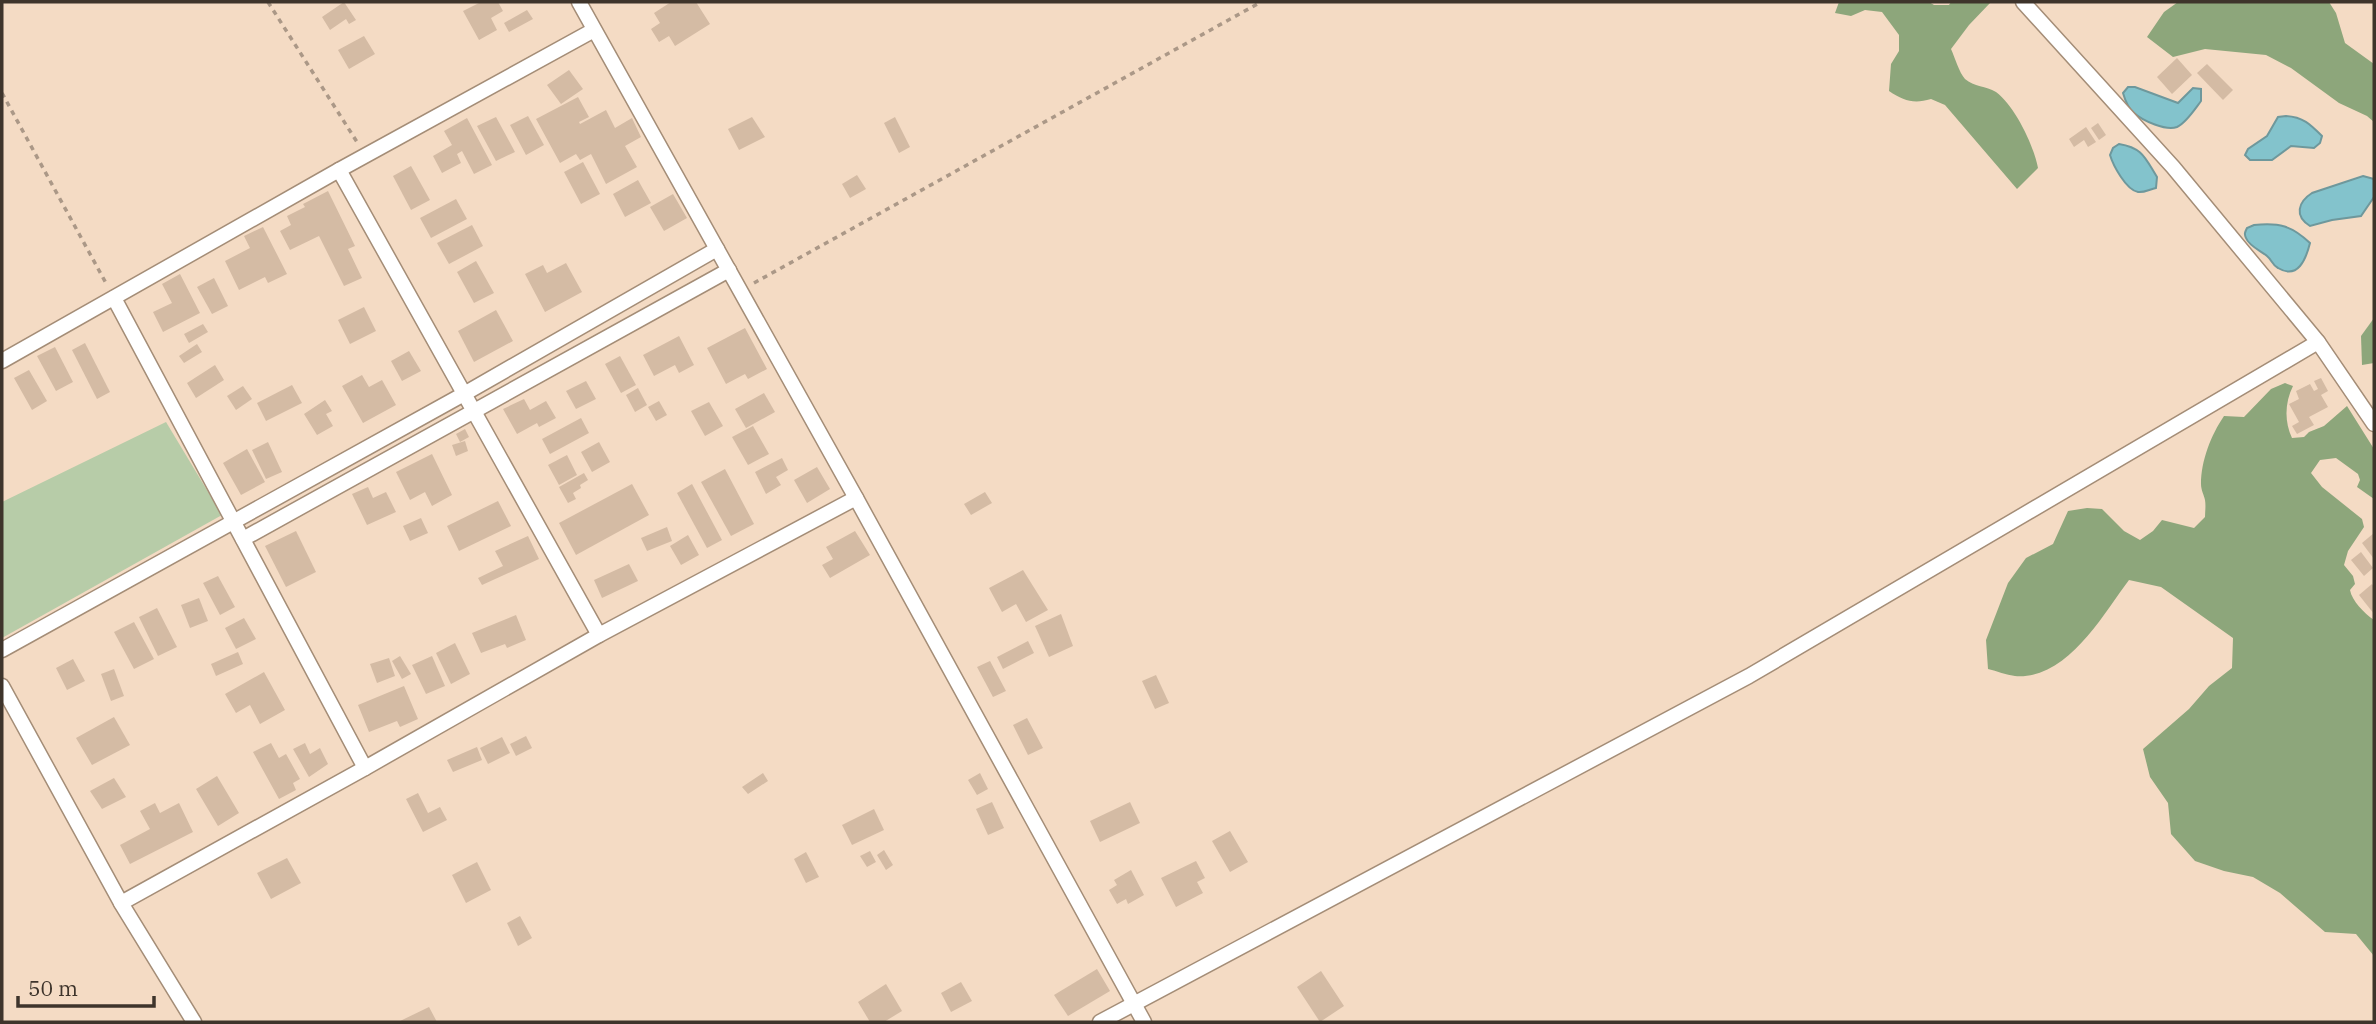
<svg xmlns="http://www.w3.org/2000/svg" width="2376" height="1024" font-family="'IBM Plex Serif',serif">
	<rect width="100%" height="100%" fill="#f4dbc4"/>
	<!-- green -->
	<polygon fill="#b7cca8" points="166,422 222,515 2,638 2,502"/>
	<!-- forest -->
	<g fill="#8da67b">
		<path d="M1839,2h90l5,3h15l2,-3h40l-22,23 -18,24c4,9 8,23 14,30 9,8 21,7 31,13 19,14 38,54 42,76l-21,21 -72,-84 -14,-6c-17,5 -27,2 -42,-8l2,-27 8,-13v-16l-17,-23 -17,-2 -14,6 -16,-3z"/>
		<polygon points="2178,2 2329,2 2336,13 2345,43 2374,64 2374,122 2367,116 2339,103 2291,68 2266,55 2205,49 2173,57 2147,37 2164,12"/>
		<polygon points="2374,318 2374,363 2362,365 2361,336"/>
		<path d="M2285,383l8,3c-8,16 -9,35 -1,52l12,-1 5,-5 15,-6 23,-20 27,43v50l-17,-12 3,-7 -2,-6 -22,-16 -16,2 -9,13 11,14 40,32 2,8 -16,24 -4,14 9,11 2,8 -5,6c2,11 14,23 24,30v336l-18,-22 -31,-2 -45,-39 -27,-16 -29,-6 -29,-10 -24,-27 -3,-31 -18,-26 -7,-28 46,-40 20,-23 23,-18 1,-30 -72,-51 -32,-7c-27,36 -62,100 -114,96 -9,-1 -18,-5 -27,-7l-2,-29 22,-57 18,-25 27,-14 15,-33 19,-3 15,1 22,22 16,9 13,-9 9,-11 32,8 11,-11c0,-5 1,-11 0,-17 -1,-5 -4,-10 -4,-16 0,-23 10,-49 23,-68l20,1 27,-28z"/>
	</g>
	<!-- water -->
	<g fill="#83c3cc" stroke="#6e989c" stroke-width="2">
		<path d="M2128,87h7l43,16 15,-15 8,1v12c-6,8 -15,22 -24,26 -11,4 -34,-6 -43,-14 -6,-5 -9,-13 -11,-20z"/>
		<path d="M2286,116c17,1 24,8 36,20l-2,7 -6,5 -23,-2 -19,14h-22l-5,-5 3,-6 19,-13 11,-19z"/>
		<path d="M2119,144c24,4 26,14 38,33l-1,11c-6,1 -12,5 -18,4 -12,-2 -25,-27 -28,-37l3,-7z"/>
		<path d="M2363,176l11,3v18l-13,19 -29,4 -22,6c-16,-10 -12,-24 2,-33z"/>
		<path d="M2254,225c25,-3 38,1 56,18 -4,16 -12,37 -32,25 -6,-3 -6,-8 -11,-12 -6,-5 -18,-10 -21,-18 -2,-4 -1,-6 1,-10z"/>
	</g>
	<!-- building -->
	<g fill="#d4bba4">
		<polygon points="344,2 356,20 349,24 346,19 330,30 322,17"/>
		<polygon points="481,2 498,2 503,11 491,18 497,30 479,40 463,11"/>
		<polygon points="671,2 696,2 710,24 675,46 669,36 659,42 651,29 660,23 654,13"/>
		<polygon points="527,10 533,19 509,32 504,23"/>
		<polygon points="364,36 375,54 349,69 338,50"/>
		<polygon points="2177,58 2192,75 2172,94 2157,77"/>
		<polygon points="2207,64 2233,90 2223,100 2197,73"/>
		<polygon points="569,70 583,89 561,104 547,85"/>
		<polygon points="578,97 589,117 579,122 580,124 606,110 615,128 632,118 641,137 625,146 637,167 606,184 591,154 580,160 576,154 560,163 536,119"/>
		<polygon points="528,116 544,145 526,155 510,125"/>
		<polygon points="496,117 515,152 496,161 477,126"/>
		<polygon points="752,117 765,137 739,150 728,129"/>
		<polygon points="895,117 910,147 899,153 884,123"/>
		<polygon points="467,118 492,165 474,174 462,151 457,154 461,163 442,173 433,156 452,145 444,131"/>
		<polygon points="2098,123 2106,135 2099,140 2091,128"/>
		<polygon points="2086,127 2096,142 2088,147 2084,140 2074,147 2069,139"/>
		<polygon points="583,162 600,194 581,204 564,172"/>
		<polygon points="411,166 430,200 411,210 393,176"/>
		<polygon points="857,175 866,189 850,198 842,184"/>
		<polygon points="638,180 651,203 625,217 613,194"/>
		<polygon points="328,191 355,246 348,249 362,278 344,286 319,236 290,250 280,231 291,225 287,216 305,207 303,204"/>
		<polygon points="673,194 687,218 664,231 650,207"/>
		<polygon points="456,199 467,219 431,238 420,218"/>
		<polygon points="472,225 483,246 449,264 437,243"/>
		<polygon points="263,227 287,274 268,283 265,277 239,290 225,261 250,248 244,236"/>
		<polygon points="476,261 494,293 474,303 457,272"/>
		<polygon points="566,263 582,292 545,312 525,274 543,265 547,273"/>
		<polygon points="180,274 200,313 163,332 153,312 172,303 162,284"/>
		<polygon points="214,278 228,306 212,314 197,287"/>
		<polygon points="364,307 376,331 350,344 338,320"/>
		<polygon points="496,310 513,341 474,362 458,331"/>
		<polygon points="203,324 208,332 189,343 184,334"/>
		<polygon points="745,328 767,369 748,379 745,374 726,384 707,348"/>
		<polygon points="679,336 694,365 679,373 675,365 654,376 643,355"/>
		<polygon points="85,343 110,392 97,399 72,350"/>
		<polygon points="197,344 202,352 184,363 179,356"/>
		<polygon points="55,347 73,382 56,391 37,356"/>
		<polygon points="409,351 421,371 402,381 391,361"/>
		<polygon points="620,356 636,385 621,393 605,364"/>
		<polygon points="215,365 224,380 196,398 187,383"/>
		<polygon points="29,370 47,401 32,410 14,378"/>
		<polygon points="362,375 369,387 382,380 396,405 363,423 342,386"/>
		<polygon points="2321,378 2328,391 2321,395 2328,407 2309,417 2314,425 2297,434 2292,426 2299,422 2289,404 2299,399 2296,391 2310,384 2314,391 2318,389 2314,381"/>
		<polygon points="586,381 596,399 576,409 566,391"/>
		<polygon points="292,385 302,403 266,421 257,403"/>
		<polygon points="243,386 252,399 236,410 227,396"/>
		<polygon points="638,388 647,405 635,412 626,395"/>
		<polygon points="764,393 775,412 746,428 735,409"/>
		<polygon points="524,399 530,410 546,401 556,418 539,427 537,423 517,434 503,409"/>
		<polygon points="325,400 332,411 326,414 333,426 317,435 304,414"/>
		<polygon points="659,401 667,415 656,421 648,407"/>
		<polygon points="709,402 723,426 705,436 691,411"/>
		<polygon points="581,418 589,433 550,454 542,439"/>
		<polygon points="753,426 769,454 748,465 732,437"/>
		<polygon points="465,429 469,437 460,442 456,434"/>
		<polygon points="465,441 468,451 456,456 452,445"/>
		<polygon points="268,442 282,472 266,479 252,450"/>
		<polygon points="599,442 610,462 592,472 581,452"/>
		<polygon points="247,449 265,482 241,495 223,463"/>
		<polygon points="432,454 452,495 432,506 425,492 410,500 396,472"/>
		<polygon points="567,455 577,475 559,485 548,465"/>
		<polygon points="782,458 788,470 776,477 781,485 766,494 755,472"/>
		<polygon points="817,467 830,489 807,503 794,480"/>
		<polygon points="725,469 754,524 731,536 701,482"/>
		<polygon points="584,473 588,480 580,485 581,488 573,493 576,499 568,503 559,487"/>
		<polygon points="632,484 649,515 576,555 559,523"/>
		<polygon points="692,484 722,540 707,548 677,493"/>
		<polygon points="368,487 373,498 386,492 396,512 367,525 352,494"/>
		<polygon points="985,492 992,503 971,515 964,504"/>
		<polygon points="498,501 511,526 459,551 447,526"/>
		<polygon points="421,518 428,533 410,541 403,526"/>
		<polygon points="667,527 672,541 647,551 641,538"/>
		<polygon points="296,531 316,572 286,587 265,546"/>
		<polygon points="855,531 870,555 830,578 822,565 833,559 826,547"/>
		<polygon points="2374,533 2374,559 2362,543"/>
		<polygon points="688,535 699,555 681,565 670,546"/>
		<polygon points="528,536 539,559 482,585 478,578 503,566 495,551"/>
		<polygon points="2361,552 2373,568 2364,576 2351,560"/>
		<polygon points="629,564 638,581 602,598 594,580"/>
		<polygon points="1023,570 1048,610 1026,622 1016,604 1002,612 989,588"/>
		<polygon points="218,576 235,607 220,615 203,583"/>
		<polygon points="2372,584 2374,587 2374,614 2359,595"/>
		<polygon points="199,598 208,621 190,628 181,605"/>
		<polygon points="157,608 177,647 158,656 139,617"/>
		<polygon points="1061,614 1073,646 1049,657 1035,626"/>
		<polygon points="516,615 526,640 507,648 505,644 481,653 472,633"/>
		<polygon points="244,618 256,639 236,649 225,628"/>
		<polygon points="134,622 154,659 134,669 114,632"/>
		<polygon points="1028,641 1034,653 1003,669 997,657"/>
		<polygon points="455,643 470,674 451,684 436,653"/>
		<polygon points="238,652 243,664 216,676 211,664"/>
		<polygon points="400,656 411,674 402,679 392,661"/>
		<polygon points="432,656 445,686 426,694 412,665"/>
		<polygon points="389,658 395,676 377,683 370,664"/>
		<polygon points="73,659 85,681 67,690 56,668"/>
		<polygon points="990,661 1006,691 993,697 977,667"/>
		<polygon points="114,669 124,696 111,701 101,674"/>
		<polygon points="264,672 285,710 260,724 250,705 236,713 225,694"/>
		<polygon points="1156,675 1169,703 1155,709 1142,681"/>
		<polygon points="404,686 418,719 400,727 397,721 369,732 358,705"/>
		<polygon points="114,717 130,745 92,765 76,738"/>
		<polygon points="1027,718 1043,748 1028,755 1013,725"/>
		<polygon points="526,736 532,748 516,756 510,744"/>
		<polygon points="502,737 510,753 488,764 480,748"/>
		<polygon points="271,743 279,758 286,754 300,779 293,783 296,790 279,799 253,752"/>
		<polygon points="305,743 310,754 320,748 328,764 309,777 293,749"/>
		<polygon points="477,747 482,760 453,772 447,760"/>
		<polygon points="763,773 768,781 748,794 742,787"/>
		<polygon points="980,773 988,789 977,795 968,780"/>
		<polygon points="217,776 239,813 218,826 196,789"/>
		<polygon points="114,778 126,797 102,809 90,791"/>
		<polygon points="418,793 428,813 440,807 447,820 423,832 406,799"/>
		<polygon points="992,802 1004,828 988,835 976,809"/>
		<polygon points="1130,802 1140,823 1100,842 1090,821"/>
		<polygon points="155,803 160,813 179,803 193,832 130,864 120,845 150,829 140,811"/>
		<polygon points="874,809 884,830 852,845 842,825"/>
		<polygon points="1230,831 1248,862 1230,872 1212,841"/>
		<polygon points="884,850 893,865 886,870 877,855"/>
		<polygon points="870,851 876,862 867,867 860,856"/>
		<polygon points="806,852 819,877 806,883 794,859"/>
		<polygon points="287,858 301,883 271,899 257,873"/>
		<polygon points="1196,861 1205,878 1197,882 1203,893 1176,907 1161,878"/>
		<polygon points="477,862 491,890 466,903 452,875"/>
		<polygon points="1131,870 1144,895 1128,904 1126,899 1117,904 1109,890 1117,885 1114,880"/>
		<polygon points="520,916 532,938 518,946 507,923"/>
		<polygon points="1097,969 1110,991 1068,1016 1054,995"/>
		<polygon points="1321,971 1344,1006 1320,1022 1297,987"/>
		<polygon points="961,982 972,1001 951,1012 941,993"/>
		<polygon points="886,984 902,1011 884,1022 870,1022 858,1002"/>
		<polygon points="429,1007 437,1022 398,1022"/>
	</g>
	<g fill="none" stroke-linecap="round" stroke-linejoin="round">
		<!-- minor casing -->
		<g stroke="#a48d77" stroke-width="17">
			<g id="minor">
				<polyline points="579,2 856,498 1144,1022"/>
				<polyline points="2023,2 2173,167 2318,342 2374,424"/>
				<polyline points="339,170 599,635"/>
				<polyline points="114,298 365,768"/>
				<polyline points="2,361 339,170 594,30"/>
				<polyline points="243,539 729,270"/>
				<polyline points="2,650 464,394 717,249"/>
				<polyline points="2,686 121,903 365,768 599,635 856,498"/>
				<polyline points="121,903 194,1022"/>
				<polyline points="1100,1022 1749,676 2318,342"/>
			</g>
		</g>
		<!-- path -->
		<g stroke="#ab9887" stroke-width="3.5" stroke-dasharray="5 5" stroke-linecap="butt">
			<polyline points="268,2 357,142"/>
			<polyline points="2,93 107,285"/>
			<polyline points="754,283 1261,2"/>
		</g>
		<!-- minor -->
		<use href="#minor" stroke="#fff" stroke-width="14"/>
	</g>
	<!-- border -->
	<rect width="2376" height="1024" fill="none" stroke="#3e342b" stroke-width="7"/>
	<!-- scale -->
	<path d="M18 996v10h136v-10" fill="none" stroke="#3e342b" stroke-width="3.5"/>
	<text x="28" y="996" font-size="21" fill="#3e342b" stroke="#f4dbc4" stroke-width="5" paint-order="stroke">50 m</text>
</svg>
